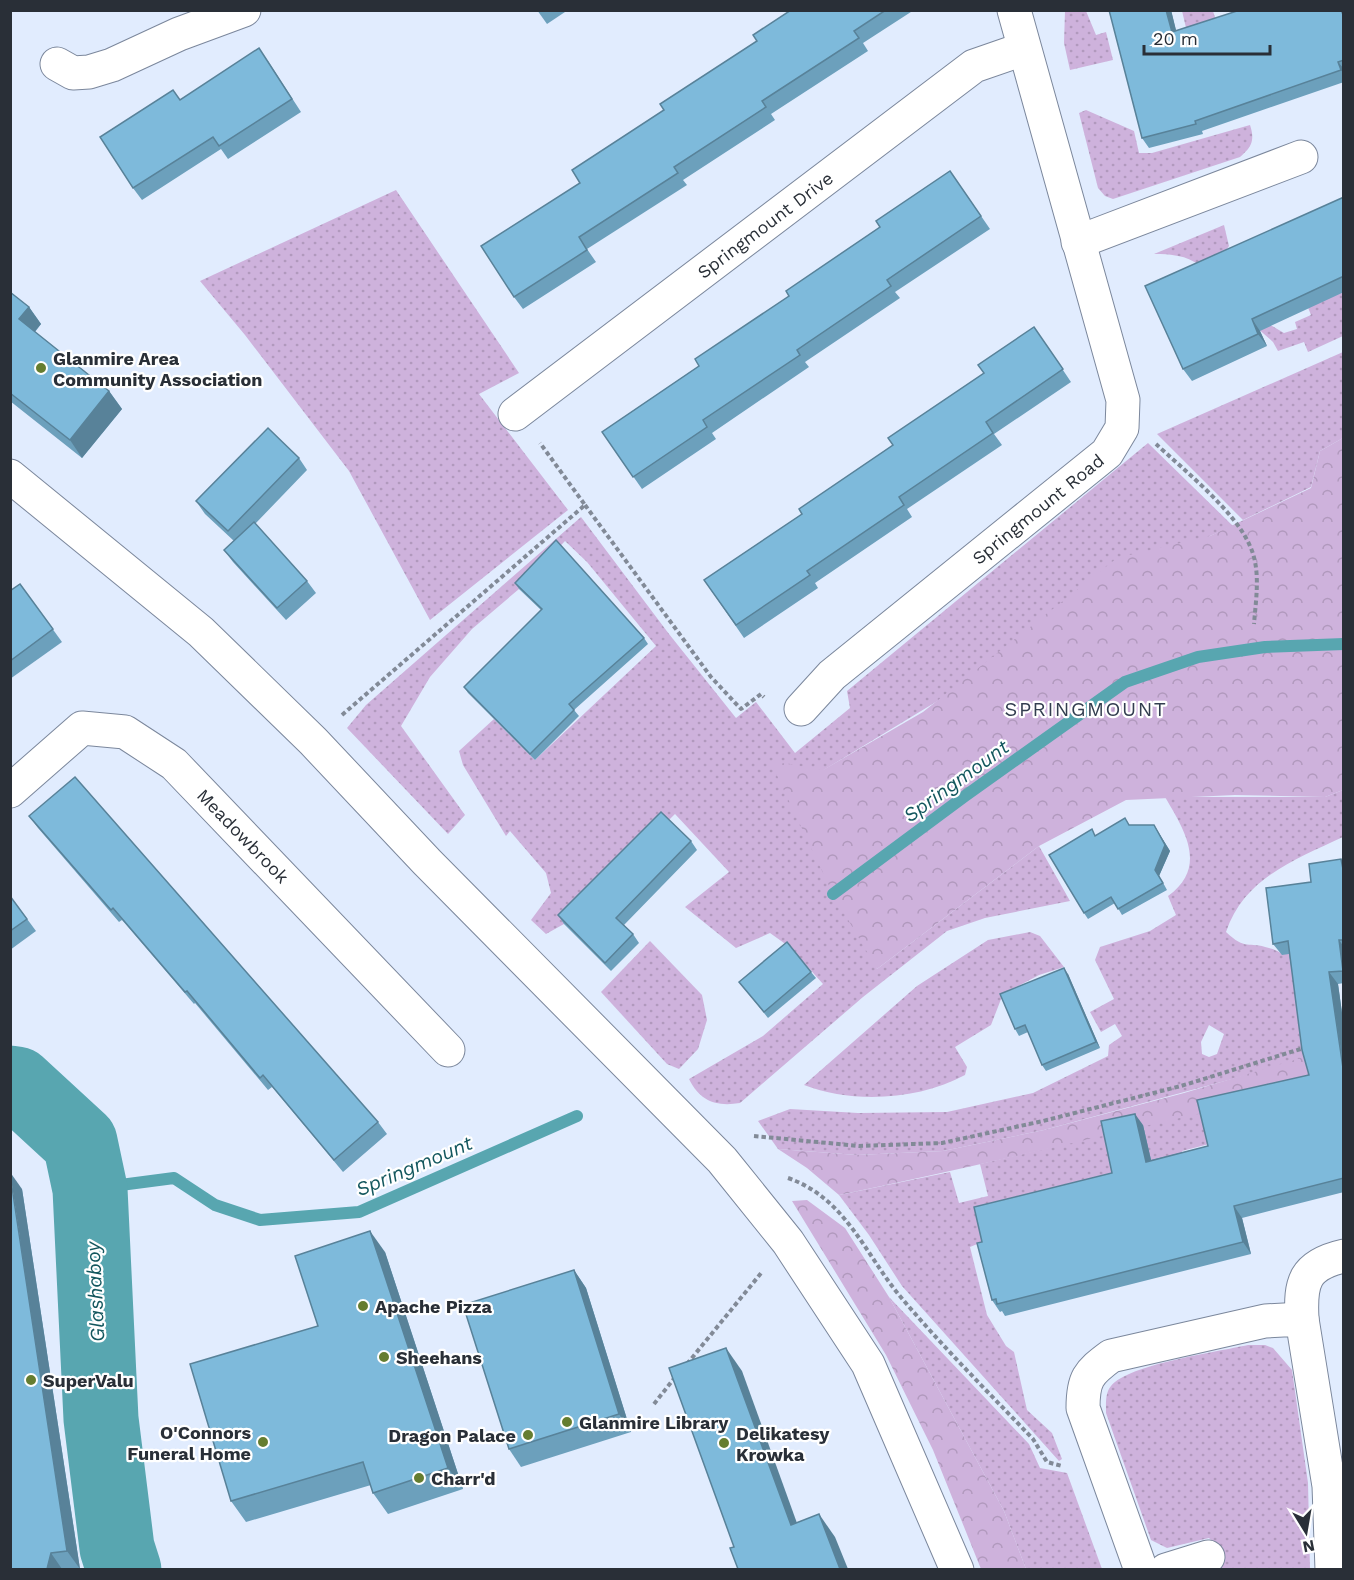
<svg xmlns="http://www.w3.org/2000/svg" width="1354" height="1580" font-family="'Work Sans',sans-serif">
	<defs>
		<pattern id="grass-dots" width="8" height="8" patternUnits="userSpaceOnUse" patternTransform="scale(1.5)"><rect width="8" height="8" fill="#ceb2dc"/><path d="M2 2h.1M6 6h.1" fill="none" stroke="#b199bd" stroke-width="1.8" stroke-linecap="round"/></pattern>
		<pattern id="forest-crowns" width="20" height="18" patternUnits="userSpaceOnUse" patternTransform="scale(1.5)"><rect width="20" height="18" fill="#ceb2dc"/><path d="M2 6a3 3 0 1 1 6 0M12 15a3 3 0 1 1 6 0" fill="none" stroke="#b199bd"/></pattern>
	</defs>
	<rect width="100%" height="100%" fill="#e1ecfe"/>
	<!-- grass -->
	<g fill="url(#grass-dots)" fill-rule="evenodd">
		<polygon points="1065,11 1086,11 1096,35 1106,32 1113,60 1070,70 1064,43"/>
		<polygon points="1182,11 1213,11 1219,30 1188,36"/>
		<path d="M1086,110l48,21 5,22h13l98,-28c5,15 2,22 -10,32l-127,42 -8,-3 -7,-8 -19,-75z"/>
		<polygon points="396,190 519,373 479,394 568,510 430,620 349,471 245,335 200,281"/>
		<path d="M1224,225l5,21 -8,11 -21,9c-13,-11 -30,-12 -46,-12z"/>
		<polygon points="1343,284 1343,336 1308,352 1304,342 1278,351 1273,342 1256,327 1267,323 1284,333 1297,329 1295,322 1311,315 1305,300"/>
		<polygon points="1343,352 1343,438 1320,451 1311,487 1243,520 1157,434"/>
		<path d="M1148,443l85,83 -23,10 -388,235 55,198 162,-123 31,55 -85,17 -38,13 -84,66 -123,106c-24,4 -40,-2 -51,-24l74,-43 60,-52 -32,-36 -21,-15 -34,15 -51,-41 44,-35 -54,-58 -111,110 -18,10 -15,-14 20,-27 -5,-20 -36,-42 -4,5 -43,-71 -4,-14 35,-32 41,41 121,-114 -69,-84 -22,-21 -46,48 -47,40 -42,48 -29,49 64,89 -17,19 -101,-106 19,-23 215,-188 88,117 67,84 20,-16 39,51 55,-45 -3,-17z"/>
		<path d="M1343,790v47c-47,22 -99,41 -117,95 20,19 22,9 43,16 15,4 8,8 27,5l47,96 -299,81 -101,21 -86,4 -79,-6 -20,-28 32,-12 68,4 89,-1 86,-19 75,-37 1,-11 13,-9 -7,-12 -14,8 -11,-20 24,-13 -19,-39 5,-13 50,-16 26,-16 -8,-19c40,-29 17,-65 -3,-99h160zM1209,1025l15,9 -7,20 -8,3 -7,-3 -1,-12z"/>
		<path d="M1030,932l10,4 24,31 -25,8 -36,19 -12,31 -36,22 12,20 -2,8c-46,25 -112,29 -161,10l113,-99 71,-46z"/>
		<polygon points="650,941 702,995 707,1020 698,1049 679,1069 667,1064 601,992"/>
		<polygon points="1205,1111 1213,1143 1182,1151 1184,1159 970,1247 987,1315 1006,1346 1014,1352 1027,1410 1052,1433 1062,1459 1059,1461 902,1286 869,1235 839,1195 950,1172 959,1203 988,1196 980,1164"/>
		<polygon points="889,1297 1029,1444 1040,1468 1067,1473 1102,1569 1026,1569 1004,1511"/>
		<path d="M1248,1345h17l8,3 19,22 16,113 2,86h-88l-9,-27 -4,-4 -42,10 -16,-8 -45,-127c0,-9 -1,-20 5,-27 18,-22 106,-34 137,-41z"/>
	</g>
	<!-- forest -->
	<g fill="url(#forest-crowns)">
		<polygon points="1343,438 1343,790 1325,797 1235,795 1126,800 1039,846 877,969 833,894 770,761 823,770 923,712 1117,558 1210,536 1311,488 1320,451"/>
		<path d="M1328,1050l15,32c-168,35 -335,78 -504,113l-32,-27 -29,-19 79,6 86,-4 101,-21 140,-37z"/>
		<polygon points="807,1200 845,1228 889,1297 1004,1511 1026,1569 981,1569 933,1450 886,1355 792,1201"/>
	</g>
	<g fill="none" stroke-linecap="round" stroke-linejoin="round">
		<!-- stream -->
		<g stroke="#58a6b0" stroke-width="12">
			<polyline points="833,894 965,796 1125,682 1198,657 1265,647 1344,644"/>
			<polyline points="90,1189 174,1178 215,1205 260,1220 359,1212 577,1116"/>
		</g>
		<!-- river -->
		<polyline stroke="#58a6b0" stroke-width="75" points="10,1083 17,1084 80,1142 90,1189 101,1419 117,1548 124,1570"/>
		<!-- minor casing -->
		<g stroke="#7b879c" stroke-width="35">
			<g id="minor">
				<polyline points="57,64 73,73 89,72 112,65 179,34 244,10"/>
				<polyline points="1078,242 1301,157"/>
				<polyline points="515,414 974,66 1023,49"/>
				<polyline points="801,709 832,675 1107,453 1122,428 1123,400 1014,10"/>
				<polyline points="10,791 82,728 125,732 174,764 448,1050"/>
				<path d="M1302,1319c-2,-37 2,-54 42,-63"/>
				<path d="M1141,1570l-58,-162c0,-29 5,-35 28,-52l154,-35 37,-2 27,167 3,84"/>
				<polyline points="1166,1570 1208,1557"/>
			</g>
		</g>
		<!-- secondary casing -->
		<g stroke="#7b879c" stroke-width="35">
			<polyline id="secondary" points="10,476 201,632 313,741 427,862 722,1160 788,1242 868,1364 957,1570"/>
		</g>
		<!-- path -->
		<g stroke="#828a97" stroke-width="4" stroke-dasharray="4.5 3" stroke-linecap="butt">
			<path d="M1156,444c28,26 79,67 94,102 11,24 6,52 4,78"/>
			<polyline points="585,505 711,677 741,709 761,694 764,697"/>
			<polyline points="342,715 585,505 540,443"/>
			<polyline points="754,1136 859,1146 942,1143 1043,1121 1181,1086 1307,1047"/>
			<path d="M788,1178c57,20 76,74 111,117 42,50 89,97 134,144l14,23 15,4"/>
			<polyline points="687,1364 762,1272"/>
			<polyline points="654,1404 676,1376"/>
		</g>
		<!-- minor -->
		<use href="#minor" stroke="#fff" stroke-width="33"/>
		<!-- secondary -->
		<use href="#secondary" stroke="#fff" stroke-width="33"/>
	</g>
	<!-- wall -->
	<g fill="#6ca0bc">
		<polygon points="537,10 568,10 547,24"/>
		<polygon points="791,10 914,10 863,43 868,51 771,114 775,120 683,180 687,185 587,249 596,262 523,309 514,297 580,183 664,110 757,41"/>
		<polygon points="1171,10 1176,31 1344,10 1344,82 1202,131 1203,134 1149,148 1142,138"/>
		<polygon points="268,61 301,112 228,159 221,149 142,200 133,188 180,100"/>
		<polygon points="950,171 990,229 895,292 900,298 805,362 809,367 712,433 716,439 642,489 602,432 699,366 789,296 880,227"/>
		<polygon points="1344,197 1344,292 1260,331 1267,346 1192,381 1183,369"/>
		<polygon points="10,292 29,307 41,324 35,332 109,391 122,409 82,458 10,401"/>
		<polygon points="1034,327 1071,382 994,434 1002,445 907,509 912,517 815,583 818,588 744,638 704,580 802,514 893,445 984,373"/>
		<polygon points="299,458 307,470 255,524 307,581 316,593 286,620 233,562 224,550 234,541 205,514 196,501"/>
		<polygon points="515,583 644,638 648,644 574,710 579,716 535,760 468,693 464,687 541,610 519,589"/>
		<polygon points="20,584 62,642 10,679 10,591"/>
		<polygon points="29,816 378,1122 387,1134 343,1172 272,1087 268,1090 195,1003 194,1004 122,920 119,922 38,828"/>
		<polygon points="1130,825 1154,825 1170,851 1159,876 1167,890 1122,915 1115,903 1088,919 1084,913 1096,835"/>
		<polygon points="691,841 697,850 624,925 633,934 639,943 611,971 564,924 558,915"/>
		<polygon points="1341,859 1344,862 1344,983 1338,984 1344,1027 1344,1192 1242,1218 1251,1254 1005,1316 1002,1311 1000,1312 992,1300 982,1242 1112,1173 1143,1125 1151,1160 1208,1146 1309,1075 1289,954 1282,955 1273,944 1311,882"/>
		<polygon points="10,896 36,931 10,950"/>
		<polygon points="811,972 816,978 768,1018 739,982"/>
		<polygon points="1068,974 1100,1048 1046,1071 1042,1065 1028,1032 1019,1036 1015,1029"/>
		<polygon points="22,1189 80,1569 10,1569"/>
		<polygon points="385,1252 463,1489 388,1514 373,1493 371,1485 246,1522 231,1501 318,1326"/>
		<polygon points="574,1270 586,1288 631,1432 521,1467 509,1449"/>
	</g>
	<!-- shaded-wall -->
	<g fill="#588299">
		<polygon points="1166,10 1171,10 1179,42 1172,32"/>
		<polygon points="1338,62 1344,69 1344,74 1341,70"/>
		<polygon points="29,307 41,324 31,336 19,319"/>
		<polygon points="1252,319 1260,331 1267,346 1258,334"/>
		<polygon points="109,391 122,409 82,458 70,440"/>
		<polygon points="1154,825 1170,851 1159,876 1167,890 1155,870"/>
		<polygon points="1339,940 1344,947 1344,972 1343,971"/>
		<polygon points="1064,968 1068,974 1100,1048 1096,1042"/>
		<polygon points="1329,972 1338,984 1344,1027 1344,1070"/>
		<polygon points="1135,1114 1143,1125 1154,1173 1146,1162"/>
		<polygon points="10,1172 22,1189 80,1569 67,1551"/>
		<polygon points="1234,1206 1242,1218 1251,1254 1243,1242"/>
		<polygon points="370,1231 385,1252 463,1489 448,1468"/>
		<polygon points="574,1270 586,1288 631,1432 619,1414"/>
		<polygon points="726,1348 742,1371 806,1548 791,1525"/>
		<polygon points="819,1514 835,1537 848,1569 840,1569"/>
		<polygon points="51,1553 62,1569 47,1569"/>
	</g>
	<!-- building -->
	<g fill="#7ebadb" stroke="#588299" stroke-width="1.5">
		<polygon points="791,10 886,10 854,31 859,38 762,101 766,107 674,167 678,173 579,237 587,250 514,297 481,246 580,183 572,170 664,110 660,104 757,41 753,35"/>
		<polygon points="1109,10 1166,10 1172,32 1240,10 1341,10 1344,17 1344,60 1338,62 1341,70 1195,121 1196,124 1142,138"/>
		<polygon points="259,48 292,99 219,146 213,137 133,188 100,137 173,90 180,100"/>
		<polygon points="950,171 981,216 887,280 891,286 797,350 800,355 703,420 707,427 633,477 602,432 699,366 695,359 789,296 786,291 880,227 876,221"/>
		<polygon points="1344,197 1344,276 1252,319 1258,334 1183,369 1145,286"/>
		<polygon points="10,292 29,307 19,319 109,391 70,440 10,393"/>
		<polygon points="1034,327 1063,369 986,422 993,433 899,497 904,505 807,571 810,575 736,625 704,580 802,514 799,509 893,445 888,438 984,373 978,365"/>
		<polygon points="268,428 299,458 228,531 196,501"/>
		<polygon points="254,522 307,581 277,608 224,550"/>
		<polygon points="556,540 644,638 569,704 574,710 530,754 464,687 542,609 515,583"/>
		<polygon points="20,584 53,629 10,661 10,591"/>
		<polygon points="75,777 378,1122 334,1160 263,1075 260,1078 187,991 185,992 113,908 111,910 29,816"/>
		<polygon points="661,812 691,841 616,918 633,934 605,963 558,915"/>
		<polygon points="1125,818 1129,825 1154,825 1165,845 1155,870 1163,883 1118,909 1111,897 1084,913 1049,855 1092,829 1095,836"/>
		<polygon points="1341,859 1344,874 1344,940 1339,940 1343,971 1329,972 1343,1068 1344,1068 1344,1178 1234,1206 1243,1242 997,1304 996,1299 992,1300 977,1243 982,1242 974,1207 1112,1173 1101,1121 1135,1114 1146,1162 1208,1146 1197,1100 1309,1075 1302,1050 1288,941 1273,944 1266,888 1311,882 1309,864"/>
		<polygon points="10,896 27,919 10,931"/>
		<polygon points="787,942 811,972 764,1012 739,982"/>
		<polygon points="1064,968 1096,1042 1042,1065 1025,1025 1015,1029 1000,994"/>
		<polygon points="10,1174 67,1551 51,1553 47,1569 10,1569"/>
		<polygon points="370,1231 448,1468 373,1493 363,1462 231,1501 190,1364 318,1326 295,1256"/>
		<polygon points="574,1270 619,1414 509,1449 463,1305"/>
		<polygon points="726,1348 791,1525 819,1514 840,1569 738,1569 730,1548 734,1547 669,1368"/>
	</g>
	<!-- markers -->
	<g fill="#657d30" stroke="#fff" stroke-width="2">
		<circle cx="41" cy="368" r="6"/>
		<circle cx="363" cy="1306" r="6"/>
		<circle cx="384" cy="1357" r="6"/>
		<circle cx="31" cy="1380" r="6"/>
		<circle cx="567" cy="1422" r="6"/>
		<circle cx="528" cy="1435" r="6"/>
		<circle cx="263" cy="1442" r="6"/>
		<circle cx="724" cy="1443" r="6"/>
		<circle cx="419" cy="1478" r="6"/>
	</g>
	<g text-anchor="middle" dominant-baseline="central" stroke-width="4.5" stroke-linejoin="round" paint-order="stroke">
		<!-- street labels -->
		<g font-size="18" fill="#292f37" stroke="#fff">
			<text transform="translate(765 225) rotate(-37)">Springmount Drive</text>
			<text transform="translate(1038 509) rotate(-39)">Springmount Road</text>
			<text transform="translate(243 836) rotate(46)">Meadowbrook</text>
		</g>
		<!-- poi labels -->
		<g font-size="18" font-weight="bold" fill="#292f37" stroke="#fff" text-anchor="start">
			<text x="53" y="358">Glanmire Area<tspan x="53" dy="21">Community Association</tspan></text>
			<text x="375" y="1306">Apache Pizza</text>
			<text x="396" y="1357">Sheehans</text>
			<text x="43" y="1380">SuperValu</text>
			<text x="579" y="1422">Glanmire Library</text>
			<text x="251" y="1432" text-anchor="end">O'Connors<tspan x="251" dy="21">Funeral Home</tspan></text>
			<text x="736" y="1433">Delikatesy<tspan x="736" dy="21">Krowka</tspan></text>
			<text x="516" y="1435" text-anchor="end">Dragon Palace</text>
			<text x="431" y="1478">Charr'd</text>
		</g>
		<!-- neighbourhood labels -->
		<g font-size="20" letter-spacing="1.5" fill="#333e50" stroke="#fff">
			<text x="1086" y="709">SPRINGMOUNT</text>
		</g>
		<!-- water labels -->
		<g font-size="20" font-style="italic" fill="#13575e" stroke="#fff">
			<text transform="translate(956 781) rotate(-36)">Springmount</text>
			<text transform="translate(414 1166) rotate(-23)">Springmount</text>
			<text transform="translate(95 1292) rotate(-93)">Glashaboy</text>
		</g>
	</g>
	<!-- border -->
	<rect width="1354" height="1580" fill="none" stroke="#292f37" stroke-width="24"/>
	<!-- north arrow -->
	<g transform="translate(1306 1532) rotate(169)" stroke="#ffffff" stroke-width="4.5" paint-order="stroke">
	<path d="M0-4.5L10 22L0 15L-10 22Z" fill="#292f37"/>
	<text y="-9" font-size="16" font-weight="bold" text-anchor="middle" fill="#292f37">N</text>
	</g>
	<!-- scale -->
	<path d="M1144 45v9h126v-9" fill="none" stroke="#292f37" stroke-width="3"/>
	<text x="1153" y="45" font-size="18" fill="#292f37" stroke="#ffffff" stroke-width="4.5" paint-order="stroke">20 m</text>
</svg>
